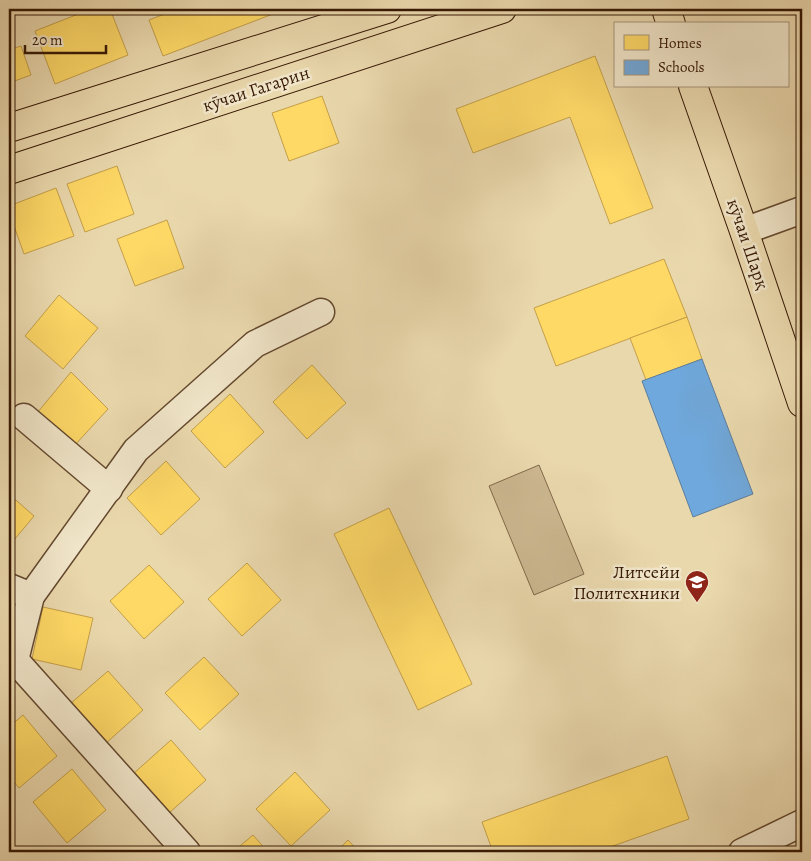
<svg xmlns="http://www.w3.org/2000/svg" width="811" height="861" font-family="Alegreya,serif">
	<rect width="100%" height="100%" fill="#ead8ad"/>
	<filter id="stains"><feTurbulence type="fractalNoise" baseFrequency=".004" numOctaves="4"/><feColorMatrix values="0 0 0 0 .2 0 0 0 0 .09 0 0 0 0 .02 0 0 0 .5 -.17"/></filter>
	<radialGradient id="worn" r=".72"><stop offset=".6" stop-color="#630" stop-opacity="0"/><stop offset="1" stop-color="#630" stop-opacity=".3"/></radialGradient>
	<!-- green -->
	<polygon fill="#cbb790" stroke="#80684a" points="539,465 584,574 534,595 489,486"/>
	<!-- homes -->
	<g fill="#ffd966" stroke="#c39f49">
		<polygon points="91,9 110,9 128,55 55,84 35,31"/>
		<polygon points="178,9 286,9 163,56 149,20"/>
		<polygon points="21,46 31,75 9,83 9,50"/>
		<polygon points="595,56 653,208 610,224 570,117 473,153 456,109"/>
		<polygon points="322,96 339,143 289,161 272,113"/>
		<polygon points="117,166 134,214 85,232 67,184"/>
		<polygon points="56,188 74,236 24,254 9,212 9,206"/>
		<polygon points="167,220 184,268 135,286 117,239"/>
		<polygon points="664,259 687,317 556,366 534,308"/>
		<polygon points="59,295 98,328 63,369 25,336"/>
		<polygon points="687,317 702,359 646,380 630,338"/>
		<polygon points="312,365 346,403 307,439 273,402"/>
		<polygon points="71,372 108,409 74,446 37,413"/>
		<polygon points="230,394 264,432 225,468 191,431"/>
		<polygon points="9,418 17,425 9,434"/>
		<polygon points="166,461 200,499 161,535 127,498"/>
		<polygon points="9,494 34,516 9,546"/>
		<polygon points="389,508 472,684 418,710 334,534"/>
		<polygon points="247,563 281,600 242,636 208,599"/>
		<polygon points="149,565 184,602 144,639 110,601"/>
		<polygon points="43,607 93,618 81,670 32,659"/>
		<polygon points="204,657 239,694 200,730 165,693"/>
		<polygon points="108,671 143,710 105,744 70,704"/>
		<polygon points="23,715 57,756 19,788 9,776 9,727"/>
		<polygon points="171,740 206,780 169,813 133,774"/>
		<polygon points="667,756 689,819 596,852 493,852 482,822"/>
		<polygon points="72,769 106,810 67,843 33,802"/>
		<polygon points="295,772 330,810 291,846 256,809"/>
		<polygon points="253,835 268,852 233,852"/>
		<polygon points="348,840 359,852 336,852"/>
	</g>
	<!-- schools -->
	<polygon fill="#6fa8dc" stroke="#5e7d9b" points="702,359 753,494 693,517 642,381"/>
	<g fill="none" stroke-linecap="round" stroke-linejoin="round">
		<!-- minor casing -->
		<g stroke="#63482e" stroke-width="29">
			<g id="minor">
				<polyline points="744,231 802,210"/>
				<polyline points="24,417 109,489"/>
				<polyline points="9,587 31,596"/>
				<polyline points="15,660 187,852"/>
				<polyline points="9,667 15,660 31,596 136,450 255,344 321,312"/>
				<polyline points="742,852 802,823"/>
			</g>
		</g>
		<!-- major casing -->
		<g stroke="#361804" stroke-width="30">
			<g id="major">
				<polyline points="666,9 671,24"/>
				<polyline points="693,86 744,231 802,403"/>
			</g>
		</g>
		<!-- highway casing -->
		<g stroke="#361804" stroke-width="30">
			<g id="highway">
				<polyline points="9,128 387,9"/>
				<polyline points="9,170 502,9"/>
			</g>
		</g>
		<!-- minor -->
		<use href="#minor" stroke="#f1e6ca" stroke-width="26"/>
		<!-- major -->
		<use href="#major" stroke="#ead8ad" stroke-width="28"/>
		<!-- highway -->
		<use href="#highway" stroke="#ead8ad" stroke-width="28"/>
	</g>
	<!-- icons -->
	<defs>
		<g id="university-pin" transform="scale(1.25)"><path d="M0 17L-7.5 6A9.5 9.5 0 1 1 7.5 6Z" fill="#8f2418" stroke="#f1e6ca"/><path d="M0-5L7-2L0 1L-7-2ZM-4 1L0 2.5L4 1V4Q0 6-4 4Z" fill="#fff"/></g>
	</defs>
	<g fill-rule="evenodd">
		<use href="#university-pin" x="697" y="582"/>
	</g>
	<g text-anchor="middle" dominant-baseline="central" stroke-width="5" stroke-linejoin="round" paint-order="stroke">
		<!-- street labels -->
		<g font-size="18" fill="#361804" stroke="#f1e6ca">
			<text transform="translate(256 89) rotate(-18)">кӯчаи Гагарин</text>
			<text transform="translate(748 244) rotate(71)">кӯчаи Шарқ</text>
		</g>
		<!-- poi labels -->
		<g font-size="18" fill="#361804" stroke="#f1e6ca" text-anchor="end">
			<text x="680" y="572">Литсейи<tspan x="680" dy="21">Политехники</tspan></text>
		</g>
	</g>
	<!-- margin -->
	<rect width="811" height="861" fill="none" stroke="#ead8ad" stroke-width="30"/>
	<rect x="10" y="10" width="791" height="841" fill="none" stroke="#361804" stroke-width="2.5"/>
	<rect x="15" y="15" width="781" height="831" fill="none" stroke="#361804"/>
	<!-- legend -->
	<rect x="614" y="22" width="175" height="65" fill="#f1e6ca" stroke="#a6947b"/>
	<rect x="624" y="35" width="25" height="15" fill="#ffd966" stroke="#a6947b"/>
	<text x="658" y="48" font-size="15" fill="#361804">Homes</text>
	<rect x="624" y="60" width="25" height="15" fill="#6fa8dc" stroke="#a6947b"/>
	<text x="658" y="72" font-size="15" fill="#361804">Schools</text>
	<!-- scale -->
	<path d="M25 45v8h81v-8" fill="none" stroke="#361804" stroke-width="2.5"/>
	<text x="32" y="45" font-size="15" fill="#361804" stroke="#f1e6ca" stroke-width="4" paint-order="stroke">20 m</text>
	<rect width="100%" height="100%" filter="url(#stains)"/>
	<rect width="100%" height="100%" fill="url(#worn)"/>
</svg>
